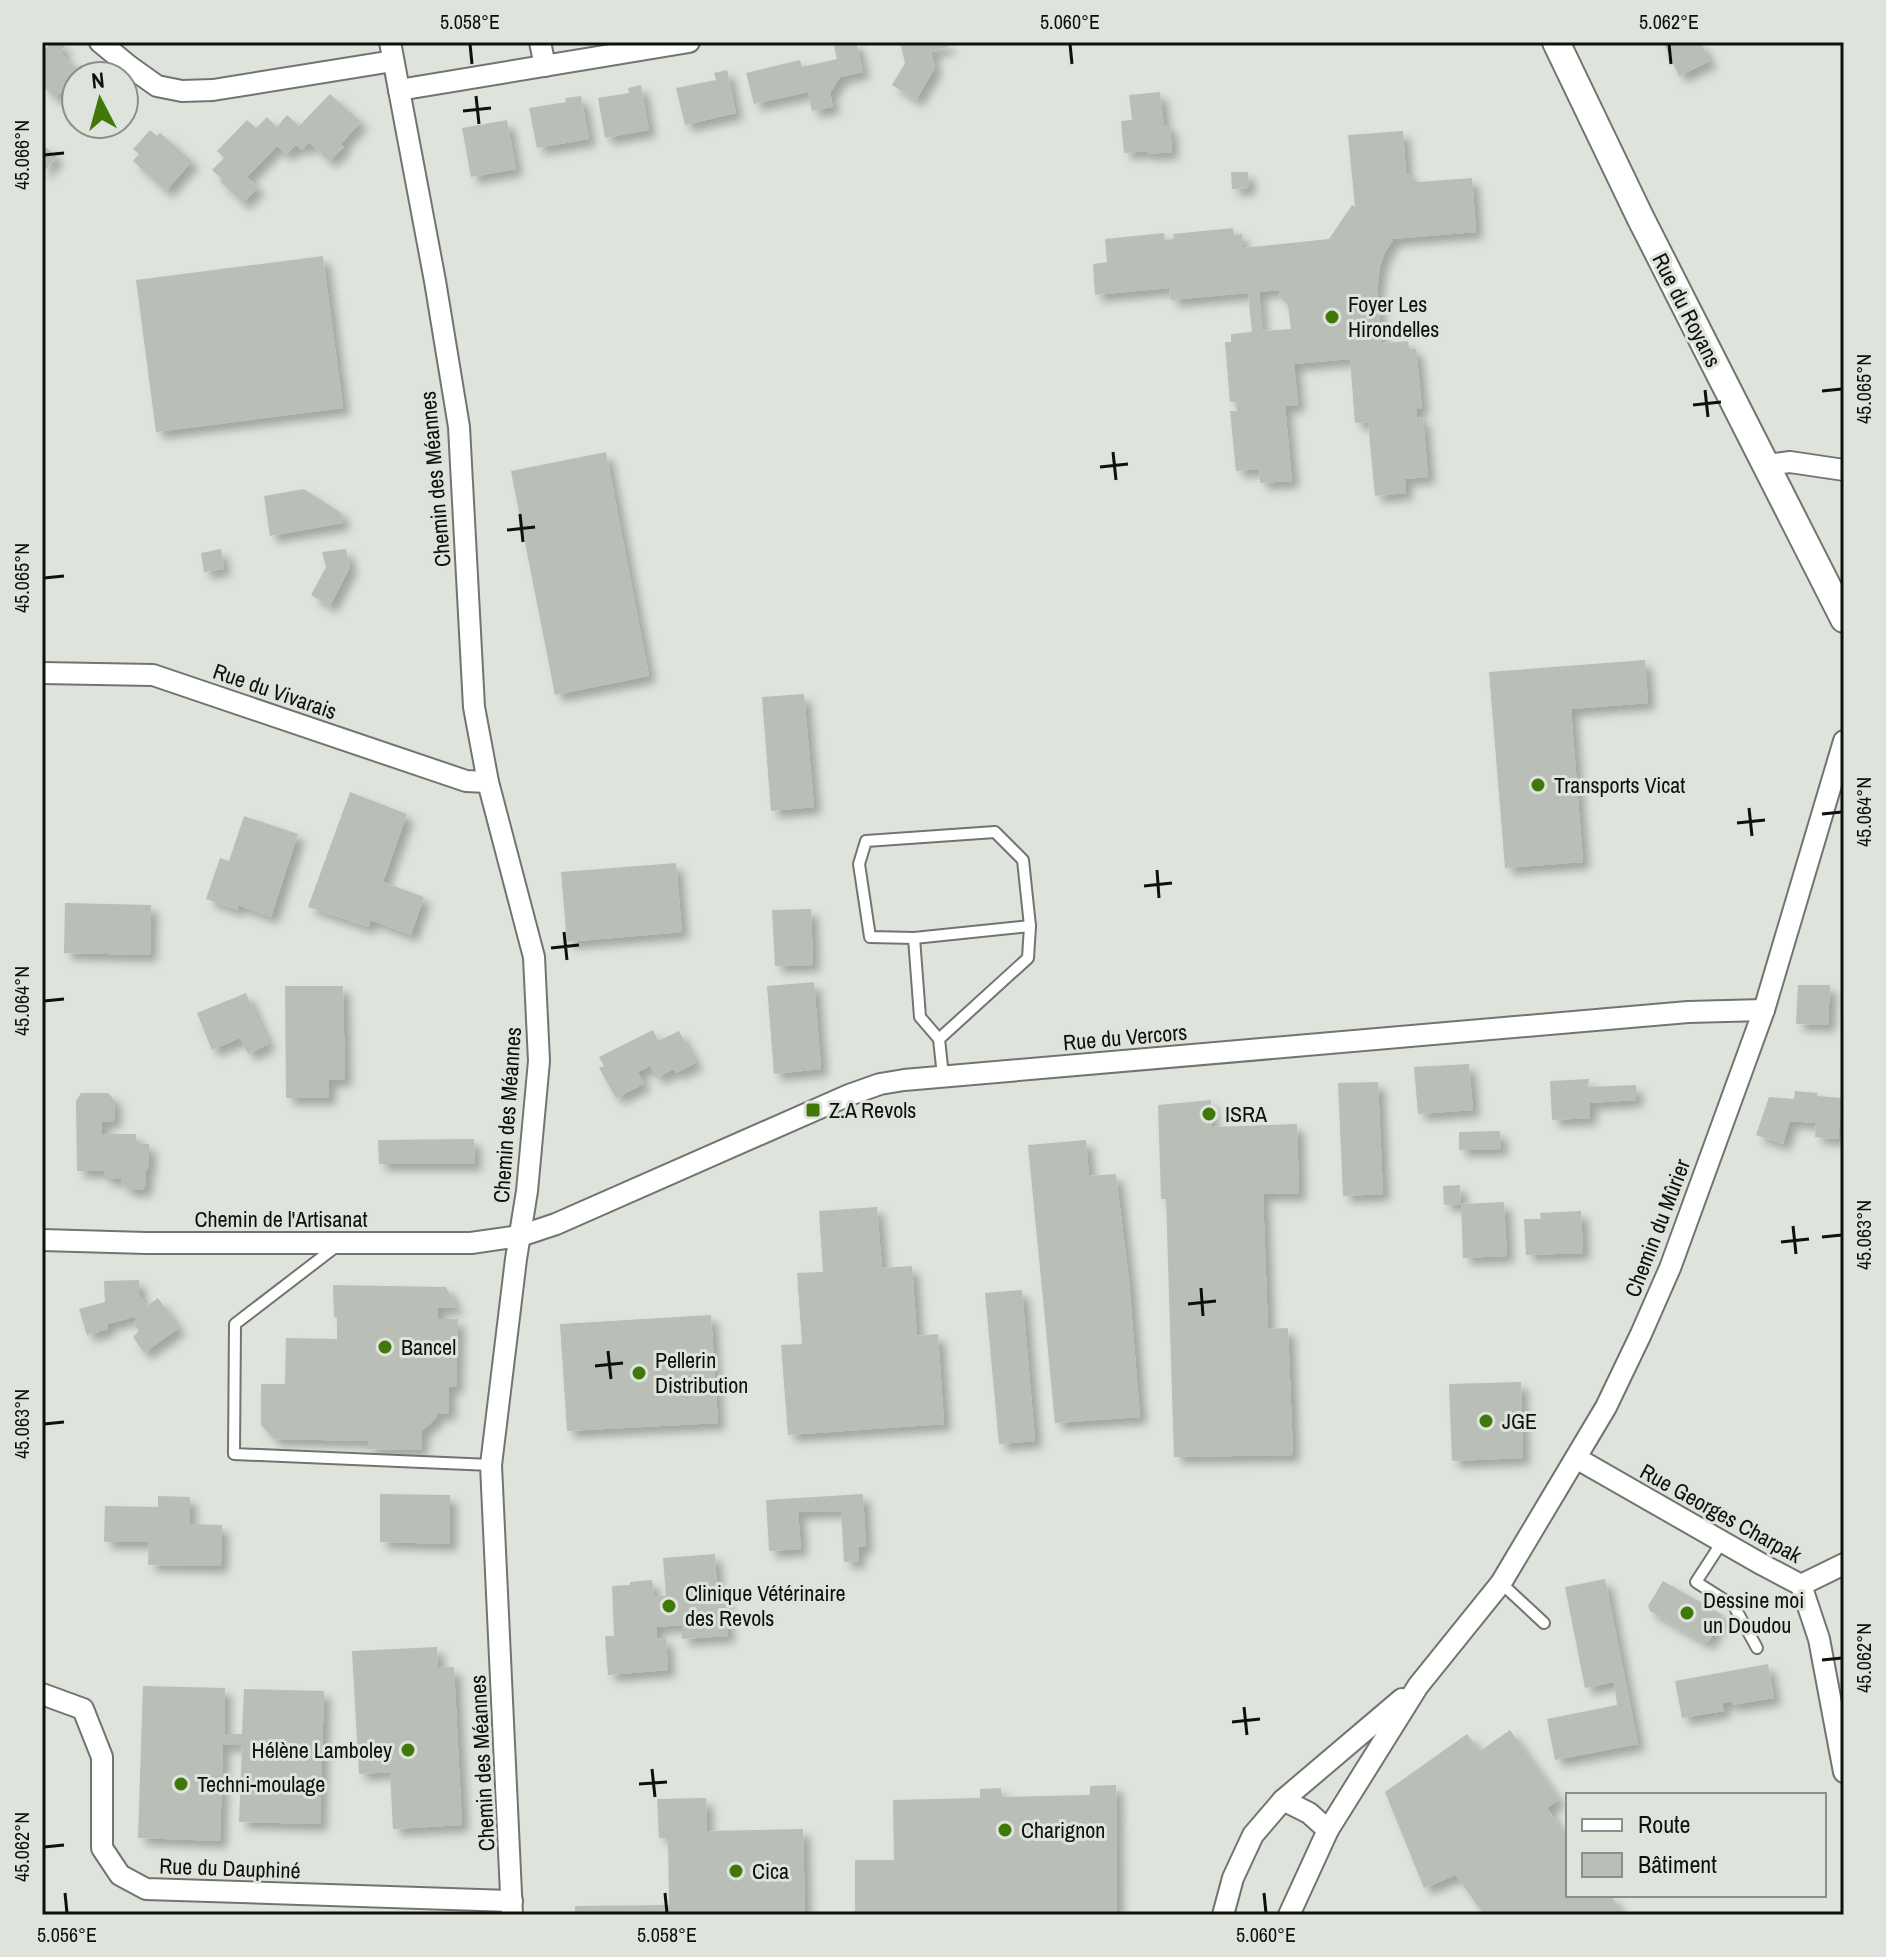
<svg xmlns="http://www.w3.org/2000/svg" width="1886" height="1957" font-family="'Archivo Narrow',sans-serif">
	<defs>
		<filter id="shadow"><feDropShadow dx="7" dy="7" stdDeviation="4" flood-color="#0004"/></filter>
	</defs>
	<rect width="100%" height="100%" fill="#dee3db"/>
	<!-- building -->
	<g fill="#b9beb6" fill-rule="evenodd" filter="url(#shadow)">
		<polygon points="52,42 60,42 65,47 60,52 80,72 55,98 42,85 42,52"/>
		<polygon points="849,42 856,42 863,72 840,77 830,93 833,107 812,111 808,92 754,104 746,73 800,60 802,67 837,59 834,46"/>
		<polygon points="900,42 947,42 948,47 931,51 935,68 916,100 892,85 905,63"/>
		<polygon points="1663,42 1700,42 1710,61 1679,76"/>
		<polygon points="727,70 736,113 685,125 676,88 716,80 714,73"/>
		<polygon points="641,85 649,130 605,138 598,98 629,93 628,88"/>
		<polygon points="1160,92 1164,126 1170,125 1172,152 1147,154 1147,151 1124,153 1121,121 1132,120 1129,95"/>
		<polygon points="330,94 361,122 341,144 344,147 329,161 309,142 302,150 296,145 286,155 277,146 247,177 258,187 243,203 220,181 222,179 212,170 224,158 217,151 247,120 256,128 267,117 277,127 287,115 299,126"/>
		<polygon points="581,96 589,139 537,148 529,108 566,102 565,98"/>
		<polygon points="507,120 516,169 471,177 462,128"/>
		<polygon points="150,130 157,136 160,133 192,161 166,191 133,161 139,154 133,149"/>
		<path d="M1403,131l3,42 12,9 54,-4 4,54 -84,7 1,1 -8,12 -5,14 -3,25 5,52 26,-2 1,8h7l6,59 -6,1 1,9 6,-1 5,60 -23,2 1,14 -31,3 -7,-74 -13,1 -5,-64 -56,5 4,41 -13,1 7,75 -32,2 -1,-14 -23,2 -6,-60h7l-1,-9h-6l-5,-60h6v-8l21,-2 -4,-39 -77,7 -2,-12 -74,7 -2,-31 14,-2 -2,-23 59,-6 1,7 9,-1 -1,-5 60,-6 1,7 8,-1 1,14 86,-9 23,-34 3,2 -7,-72zM1279,290l1,7 8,8 3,24 -29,2 -3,-39z"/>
		<polygon points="42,144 57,157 42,173"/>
		<polygon points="1231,172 1248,172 1249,188 1232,189"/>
		<polygon points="323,256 343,408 156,432 136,280"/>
		<polygon points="606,452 649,676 555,695 511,471"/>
		<polygon points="304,489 341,513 343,523 270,536 264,496"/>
		<polygon points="221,549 224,569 204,572 201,553"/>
		<polygon points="346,549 350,567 330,606 311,595 326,567 322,552"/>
		<polygon points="1645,660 1648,703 1571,709 1583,862 1505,868 1489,672"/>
		<polygon points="804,694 814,807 771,811 762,697"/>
		<polygon points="350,792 407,814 383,882 424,897 411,935 371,920 368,927 308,907"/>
		<polygon points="244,816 298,834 271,917 238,905 237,910 206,899 220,858 229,861"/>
		<polygon points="676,863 682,932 567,942 561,872"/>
		<polygon points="65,903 151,905 150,955 64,953"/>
		<polygon points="811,909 813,965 775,966 772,910"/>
		<polygon points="814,982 821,1069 774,1074 767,986"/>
		<polygon points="1798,985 1830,985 1828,1025 1796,1024"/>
		<polygon points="285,986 343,986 345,1079 329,1080 329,1098 286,1098"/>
		<polygon points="246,993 269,1044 248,1054 240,1038 212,1050 197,1013"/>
		<polygon points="653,1030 658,1041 679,1031 696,1063 676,1073 674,1069 656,1078 650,1066 638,1072 644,1084 616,1098 599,1068 604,1066 599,1057"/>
		<polygon points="1469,1064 1473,1110 1418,1114 1414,1067"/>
		<polygon points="1589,1079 1588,1087 1636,1085 1636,1100 1590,1103 1590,1118 1552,1120 1550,1081"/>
		<polygon points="1378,1082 1383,1194 1343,1196 1338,1083"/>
		<polygon points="1795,1091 1818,1093 1817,1096 1842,1098 1838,1139 1815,1137 1816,1123 1790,1121 1783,1144 1756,1135 1769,1097 1794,1099"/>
		<polygon points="81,1093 108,1093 115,1101 114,1121 102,1122 102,1134 136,1134 137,1143 149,1144 149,1165 146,1171 146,1185 143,1190 130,1190 121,1184 121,1179 104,1179 104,1171 77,1171 76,1101"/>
		<polygon points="1211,1100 1212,1127 1297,1124 1299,1194 1263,1194 1268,1329 1288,1328 1293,1455 1174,1457 1166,1199 1161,1199 1158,1105"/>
		<polygon points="1500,1131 1501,1149 1459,1150 1459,1132"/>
		<polygon points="474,1139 475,1164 379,1164 378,1140"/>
		<polygon points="1086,1140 1089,1176 1116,1174 1129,1281 1140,1417 1055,1423 1028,1145"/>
		<polygon points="1460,1185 1461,1204 1444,1205 1443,1186"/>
		<polygon points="1504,1202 1507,1256 1463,1258 1461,1204"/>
		<polygon points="877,1207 882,1268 912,1266 917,1336 938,1334 944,1424 788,1435 781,1345 802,1344 797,1273 823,1272 819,1211"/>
		<polygon points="1581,1211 1583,1253 1526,1255 1524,1219 1541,1219 1540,1213"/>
		<polygon points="139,1280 139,1295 147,1306 158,1298 179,1328 144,1353 133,1337 139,1331 133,1323 137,1320 134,1317 107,1324 108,1329 87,1335 79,1309 105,1302 104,1281"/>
		<polygon points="333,1285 446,1287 457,1308 438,1308 438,1319 458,1319 456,1387 449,1387 449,1414 437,1413 437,1417 422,1431 421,1450 368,1449 368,1441 274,1439 261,1425 261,1384 285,1384 286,1338 337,1339 337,1317 334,1317"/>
		<polygon points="1022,1290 1035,1441 999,1444 985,1293"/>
		<polygon points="711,1315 718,1423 567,1431 560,1324"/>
		<polygon points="1521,1382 1523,1458 1452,1461 1449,1384"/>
		<polygon points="380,1494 450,1495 450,1544 380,1542"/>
		<polygon points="863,1494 866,1547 858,1547 859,1561 844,1562 841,1511 798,1512 801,1549 769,1551 766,1500"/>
		<polygon points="158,1496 190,1497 190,1524 222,1525 221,1566 148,1565 149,1542 104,1542 105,1506 158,1507"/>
		<polygon points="715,1554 717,1591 713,1591 713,1597 725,1597 728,1636 682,1639 682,1625 656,1627 657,1639 666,1638 668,1670 608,1675 605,1636 614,1636 612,1586 630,1585 630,1582 652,1580 654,1596 666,1596 663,1558"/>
		<polygon points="1605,1579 1638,1744 1555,1760 1547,1719 1617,1705 1614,1682 1585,1688 1565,1587"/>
		<polygon points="1663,1581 1723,1615 1709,1641 1704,1642 1650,1611 1648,1606"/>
		<polygon points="437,1647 438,1668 454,1667 462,1825 393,1829 390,1772 359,1774 352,1651"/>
		<polygon points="1768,1664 1774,1698 1732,1705 1732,1701 1722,1703 1724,1711 1682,1718 1675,1681"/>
		<polygon points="143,1686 225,1688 224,1734 242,1734 244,1689 324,1691 320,1824 239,1822 242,1745 223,1745 220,1841 138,1838"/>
		<polygon points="1510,1730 1559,1800 1547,1808 1568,1837 1568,1895 1610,1895 1623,1914 1621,1915 1484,1915 1456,1875 1424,1888 1385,1792 1467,1734 1480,1751"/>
		<polygon points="1116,1785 1117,1915 855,1915 855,1860 894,1860 893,1800 980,1798 980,1789 1001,1788 1001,1797 1090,1795 1090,1786"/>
		<polygon points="706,1798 707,1831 803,1829 805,1915 575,1915 575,1906 669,1905 668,1838 659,1838 657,1799"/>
	</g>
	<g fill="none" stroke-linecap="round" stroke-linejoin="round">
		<!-- service casing -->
		<g stroke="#71756f" stroke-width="14">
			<g id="service">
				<polyline points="914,938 1030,926"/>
				<polyline points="939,1039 920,1017 914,938 870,937 859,864 866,841 995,832 1023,860 1030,926 1028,958 939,1039 943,1076"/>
				<polyline points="338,1245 235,1324 234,1454 491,1465"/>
				<polyline points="1722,1542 1696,1582 1734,1606 1757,1648"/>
				<polyline points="1501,1583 1544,1623"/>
			</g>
		</g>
		<!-- minor casing -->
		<g stroke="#71756f" stroke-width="24">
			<g id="minor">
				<polyline points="100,42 129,66 157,86 182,91 213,90 393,61"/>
				<polyline points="390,42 435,281 459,427 474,707 488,782 534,957 539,1061 527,1191 516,1259 491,1465 512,1915"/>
				<polyline points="540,42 545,66"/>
				<polyline points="399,90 689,42"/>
				<polyline points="1766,465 1790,462 1844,470"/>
				<polyline points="42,673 153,675 466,781 488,782"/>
				<polyline points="42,1240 146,1243 471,1243 520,1236 556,1224 849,1095 880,1084 904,1080 1688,1012 1764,1010"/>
				<polyline points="1576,1458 1763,1565 1801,1585 1819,1639 1844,1772"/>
				<polyline points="1801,1585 1844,1564"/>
				<polyline points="42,1694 83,1709 102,1757 102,1848 120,1875 146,1889 512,1901"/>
				<polyline points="1283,1800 1402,1699"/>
				<polyline points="1328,1830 1418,1686 1501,1583 1606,1407 1641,1334 1670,1268 1764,1010 1844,741"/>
				<polyline points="1223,1915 1233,1878 1253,1835 1283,1800 1309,1813 1328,1830 1289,1915"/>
			</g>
		</g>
		<!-- tertiary casing -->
		<g stroke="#71756f" stroke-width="30">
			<polyline id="tertiary" points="1556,42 1640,217 1844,619"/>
		</g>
		<!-- service -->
		<use href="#service" stroke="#fff" stroke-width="10"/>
		<!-- minor -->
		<use href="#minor" stroke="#fff" stroke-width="20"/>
		<!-- tertiary -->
		<use href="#tertiary" stroke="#fff" stroke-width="26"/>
	</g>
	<!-- ticks -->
	<path fill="none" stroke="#0f100e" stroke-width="3" d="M470,44l2,20M1070,44l2,20M1669,44l2,20M476,96l3,28M463,111l28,-3M44,155l20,-2M1705,390l3,27M1822,391l20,-2M1693,405l28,-3M1113,452l3,28M1100,467l28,-3M520,514l3,28M507,530l28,-3M44,578l20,-2M1749,808l3,28M1822,814l20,-2M1737,823l28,-3M1157,870l2,28M1144,886l28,-3M564,932l3,28M551,948l28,-3M44,1001l20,-2M1793,1226l3,28M1822,1237l20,-2M1781,1242l28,-3M1201,1288l2,28M1188,1304l28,-3M608,1351l3,28M595,1366l28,-3M44,1424l20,-2M1822,1660l20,-2M1244,1707l3,28M1232,1722l28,-3M652,1769l3,28M639,1784l28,-2M44,1847l20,-2M65,1893l2,20M665,1893l2,20M1264,1893l2,20"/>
	<!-- markers -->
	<g fill="#41780a" stroke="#dee3db" stroke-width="3">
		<circle cx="1332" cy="317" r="8"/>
		<circle cx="1538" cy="785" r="8"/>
		<rect x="805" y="1102" width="16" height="16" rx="4"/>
		<circle cx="1209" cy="1114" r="8"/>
		<circle cx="385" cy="1347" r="8"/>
		<circle cx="639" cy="1373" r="8"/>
		<circle cx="1486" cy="1421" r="8"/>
		<circle cx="669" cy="1606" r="8"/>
		<circle cx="1687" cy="1613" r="8"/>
		<circle cx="408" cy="1750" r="8"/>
		<circle cx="181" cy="1784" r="8"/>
		<circle cx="1005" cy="1830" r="8"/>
		<circle cx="736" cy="1871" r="8"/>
	</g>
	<g text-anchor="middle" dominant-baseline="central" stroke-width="6" stroke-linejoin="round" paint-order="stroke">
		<!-- poi labels -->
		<g font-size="22" fill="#0f100e" stroke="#dee3db" text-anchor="start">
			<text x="1348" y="304">Foyer Les<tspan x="1348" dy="25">Hirondelles</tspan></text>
			<text x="1554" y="785">Transports Vicat</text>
			<text x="829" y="1110">Z.A Revols</text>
			<text x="1225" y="1114">ISRA</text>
			<text x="401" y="1347">Bancel</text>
			<text x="655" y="1360">Pellerin<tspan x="655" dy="25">Distribution</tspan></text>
			<text x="1502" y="1421">JGE</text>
			<text x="685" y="1593">Clinique Vétérinaire<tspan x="685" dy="25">des Revols</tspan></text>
			<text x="1703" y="1600">Dessine moi<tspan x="1703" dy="25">un Doudou</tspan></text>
			<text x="392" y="1750" text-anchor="end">Hélène Lamboley</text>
			<text x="197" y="1784">Techni-moulage</text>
			<text x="1021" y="1830">Charignon</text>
			<text x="752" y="1871">Cica</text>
		</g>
		<!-- street labels -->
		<g font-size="22" fill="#0f100e" stroke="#dee3db">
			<text transform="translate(1687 310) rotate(63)">Rue du Royans</text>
			<text transform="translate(435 479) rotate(-95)">Chemin des Méannes</text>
			<text transform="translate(275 691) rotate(19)">Rue du Vivarais</text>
			<text transform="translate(1125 1037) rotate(-5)">Rue du Vercors</text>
			<text transform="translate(507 1115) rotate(-86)">Chemin des Méannes</text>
			<text x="281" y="1219">Chemin de l'Artisanat</text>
			<text transform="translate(1657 1228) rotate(-69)">Chemin du Mûrier</text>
			<text transform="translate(1721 1513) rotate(29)">Rue Georges Charpak</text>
			<text transform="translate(482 1763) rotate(-93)">Chemin des Méannes</text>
			<text transform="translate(230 1868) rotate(2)">Rue du Dauphiné</text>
		</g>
	</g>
	<!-- border -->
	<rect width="1886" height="1957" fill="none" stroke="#dee3db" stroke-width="88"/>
	<!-- legend -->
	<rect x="1566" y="1793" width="260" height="104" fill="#dee3db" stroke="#8b8f89" stroke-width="2"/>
	<rect x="1582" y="1819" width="40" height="12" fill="#ffffff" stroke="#8b8f89" stroke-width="2"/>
	<text x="1638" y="1833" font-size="24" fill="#0f100e">Route</text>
	<rect x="1582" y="1853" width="40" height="24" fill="#b9beb6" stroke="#8b8f89" stroke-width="2"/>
	<text x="1638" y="1873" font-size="24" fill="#0f100e">Bâtiment</text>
	<!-- north arrow -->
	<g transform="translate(100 100) rotate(354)"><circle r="38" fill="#dee3db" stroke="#8b8f89" stroke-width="2"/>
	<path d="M0-6L14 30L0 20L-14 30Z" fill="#41780a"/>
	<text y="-12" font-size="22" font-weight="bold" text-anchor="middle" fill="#0f100e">N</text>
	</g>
	<rect x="44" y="44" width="1798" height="1869" fill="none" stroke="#0f100e" stroke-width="3"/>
	<g font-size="20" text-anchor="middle" fill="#0f100e">
		<text x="470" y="29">5.058°E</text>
		<text x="1070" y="29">5.060°E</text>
		<text x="1669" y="29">5.062°E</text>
		<text transform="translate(22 155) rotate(-90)" y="7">45.066°N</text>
		<text transform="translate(1864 389) rotate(-90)" y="7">45.065°N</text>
		<text transform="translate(22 578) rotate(-90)" y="7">45.065°N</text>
		<text transform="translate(1864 812) rotate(-90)" y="7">45.064°N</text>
		<text transform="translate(22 1001) rotate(-90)" y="7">45.064°N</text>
		<text transform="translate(1864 1235) rotate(-90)" y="7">45.063°N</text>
		<text transform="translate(22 1424) rotate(-90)" y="7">45.063°N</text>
		<text transform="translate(1864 1658) rotate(-90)" y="7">45.062°N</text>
		<text transform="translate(22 1847) rotate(-90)" y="7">45.062°N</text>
		<text x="67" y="1942">5.056°E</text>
		<text x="667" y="1942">5.058°E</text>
		<text x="1266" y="1942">5.060°E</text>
	</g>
</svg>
